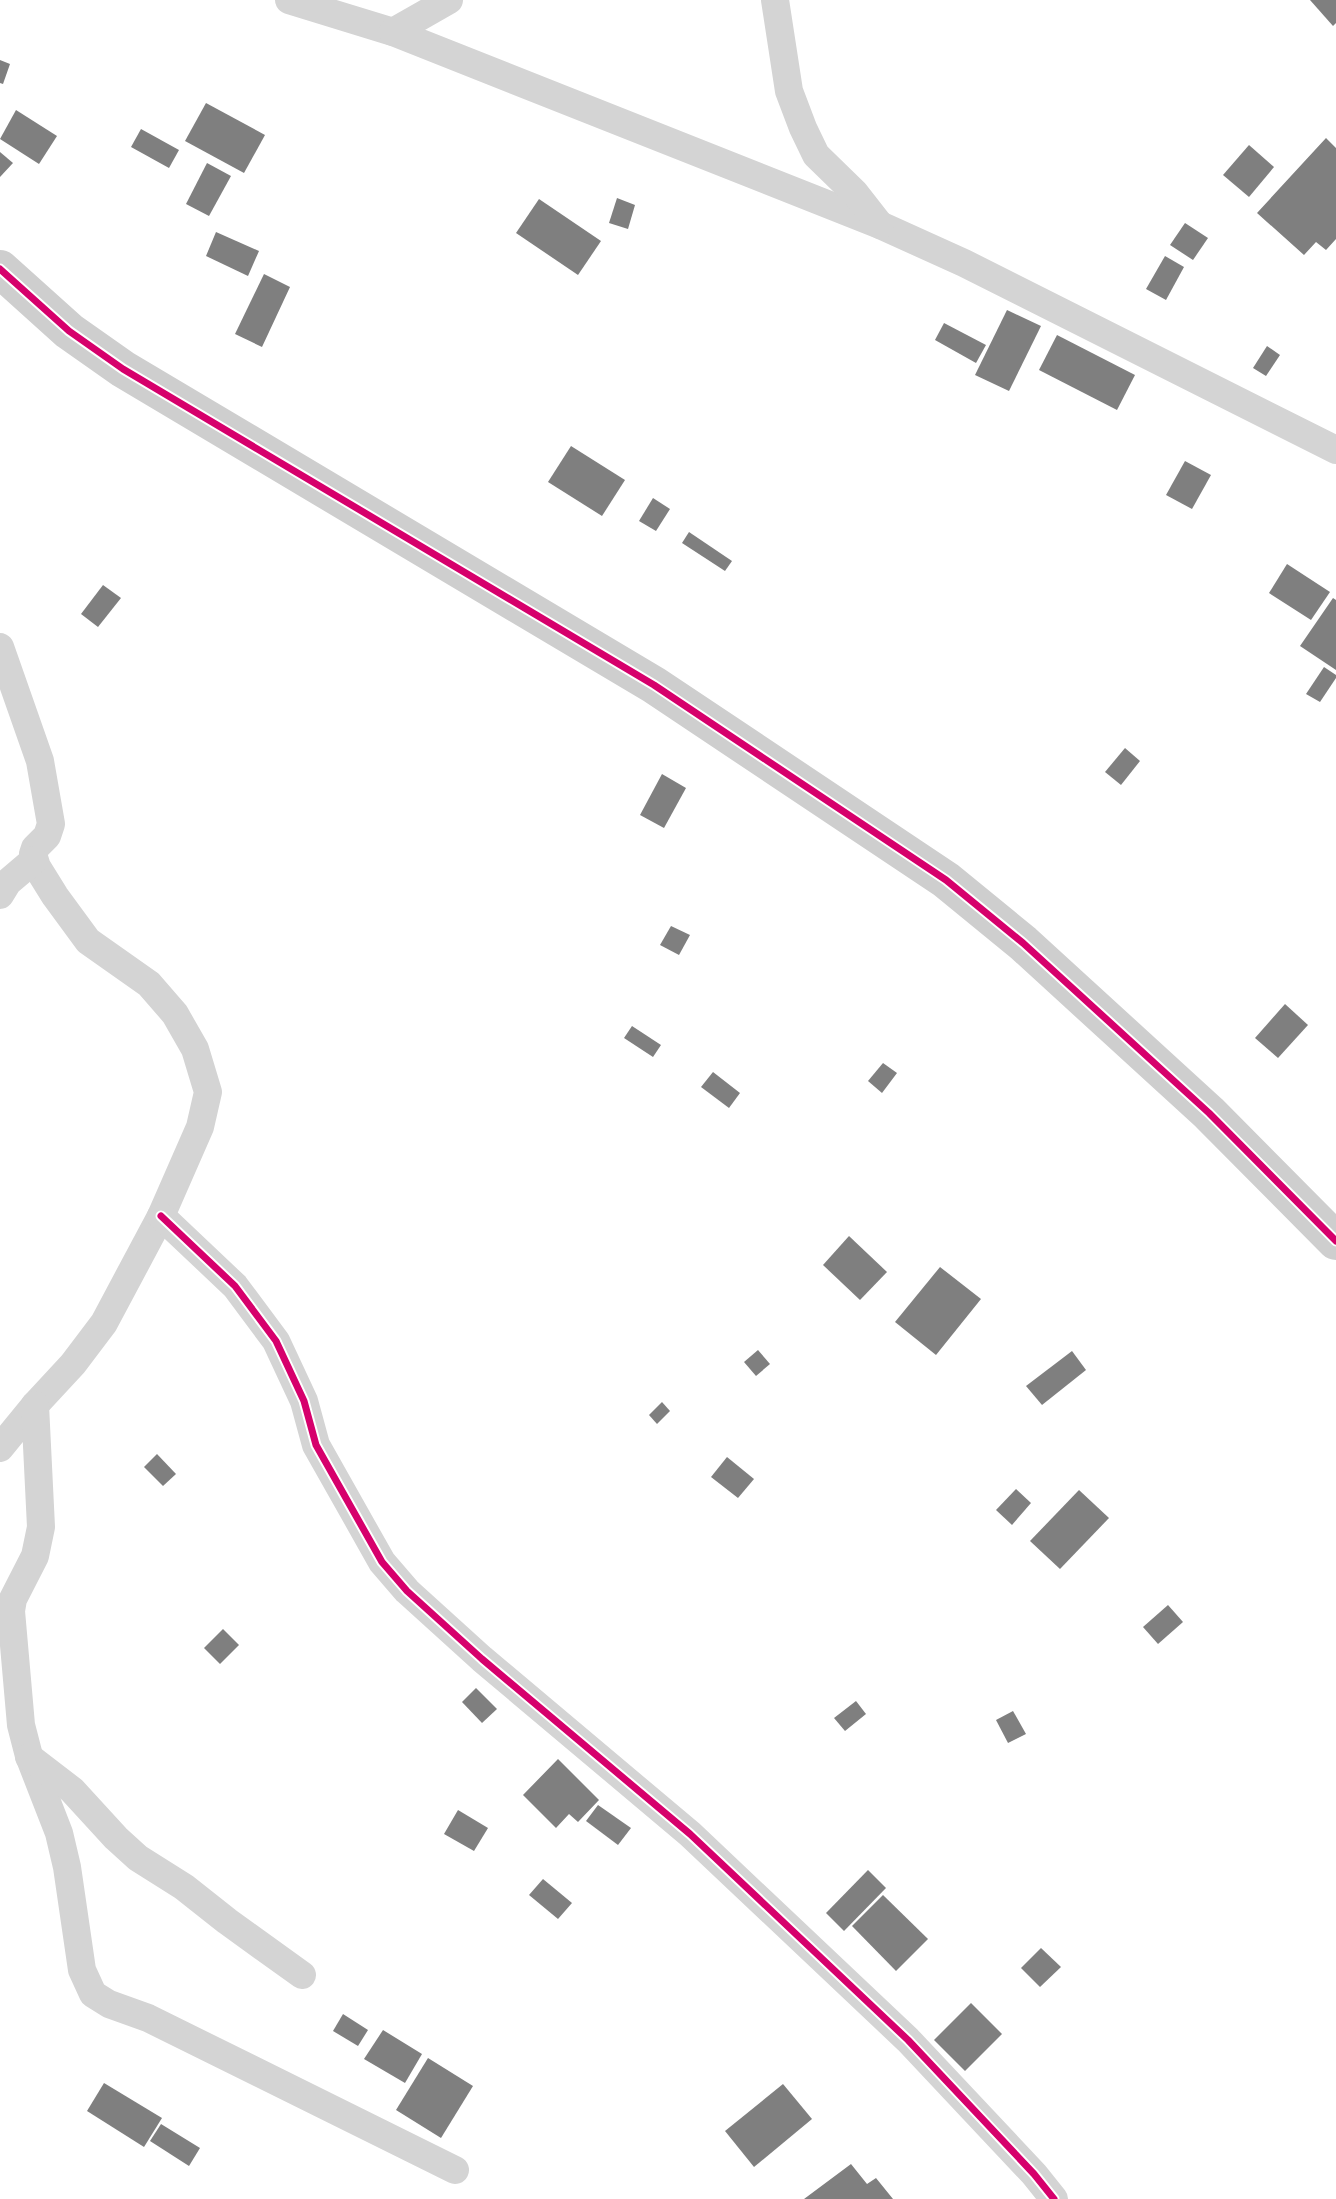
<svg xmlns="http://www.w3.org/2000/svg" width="1336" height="2199" font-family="Inter,sans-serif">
	<rect width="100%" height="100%" fill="#fff"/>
	<!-- building -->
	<g fill="#7f7f7f">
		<polygon points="1310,0 1336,0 1336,23 1333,26"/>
		<polygon points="0,60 10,64 3,84 0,83"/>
		<polygon points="206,103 265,135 244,173 185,141"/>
		<polygon points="16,110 57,136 39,164 0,139"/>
		<polygon points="141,129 179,150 169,168 131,147"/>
		<polygon points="1326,138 1336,148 1336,239 1326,250 1316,242 1304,255 1257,213"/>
		<polygon points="1249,145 1274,167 1249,197 1223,175"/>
		<polygon points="0,152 13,163 0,177"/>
		<polygon points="207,163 231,176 209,216 186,204"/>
		<polygon points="617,198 635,205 628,229 609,223"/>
		<polygon points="539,199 601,241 578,275 516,233"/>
		<polygon points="1185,223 1208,238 1193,260 1170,245"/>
		<polygon points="216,232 259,251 248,276 206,256"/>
		<polygon points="1165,256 1184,267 1166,300 1146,289"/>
		<polygon points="264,274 290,287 262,347 235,334"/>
		<polygon points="1007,310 1041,326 1009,391 975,375"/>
		<polygon points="944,323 986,345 976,363 935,340"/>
		<polygon points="1057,335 1135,375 1117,410 1039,370"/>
		<polygon points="1267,346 1280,355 1266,376 1253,368"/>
		<polygon points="571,446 625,480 602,516 548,482"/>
		<polygon points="1185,461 1211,475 1192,509 1166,495"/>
		<polygon points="653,498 670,509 656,531 639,521"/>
		<polygon points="689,532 732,561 725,571 682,543"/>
		<polygon points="1287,564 1330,592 1311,620 1269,593"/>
		<polygon points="103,585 121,598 98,627 81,614"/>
		<polygon points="1333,598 1336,600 1336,670 1300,646"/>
		<polygon points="1324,667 1336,675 1336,678 1320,702 1306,694"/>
		<polygon points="1125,748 1140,761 1121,785 1105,772"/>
		<polygon points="662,774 686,788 664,828 640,815"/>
		<polygon points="671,926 690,935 679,955 660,945"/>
		<polygon points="1285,1004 1308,1025 1278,1058 1255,1038"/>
		<polygon points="632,1026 661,1045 653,1057 624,1038"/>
		<polygon points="883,1063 897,1073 882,1093 868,1081"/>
		<polygon points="713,1072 740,1093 729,1108 701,1087"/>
		<polygon points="849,1236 887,1272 860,1300 823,1265"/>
		<polygon points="940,1267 981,1299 936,1355 895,1322"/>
		<polygon points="758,1350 770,1364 756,1376 744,1362"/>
		<polygon points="1072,1351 1086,1370 1042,1405 1026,1386"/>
		<polygon points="662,1402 670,1411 657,1424 649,1415"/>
		<polygon points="157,1454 176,1474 163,1486 144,1467"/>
		<polygon points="727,1457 754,1479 738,1498 711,1477"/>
		<polygon points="1016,1489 1031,1503 1012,1525 996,1510"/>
		<polygon points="1079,1490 1109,1518 1060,1569 1030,1541"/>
		<polygon points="1168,1605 1183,1622 1158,1644 1143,1627"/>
		<polygon points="223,1629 239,1645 220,1664 204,1648"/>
		<polygon points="476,1688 497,1709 482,1723 462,1702"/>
		<polygon points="856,1701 866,1714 845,1731 834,1718"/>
		<polygon points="1013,1711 1026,1734 1008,1743 996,1720"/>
		<polygon points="558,1759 599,1800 578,1822 569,1814 556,1828 523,1795"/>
		<polygon points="598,1805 631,1828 618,1845 586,1821"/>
		<polygon points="458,1810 488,1828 474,1851 444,1834"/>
		<polygon points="868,1870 886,1888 844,1931 826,1913"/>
		<polygon points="543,1879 572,1903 558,1919 529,1895"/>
		<polygon points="883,1895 928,1939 896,1971 852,1926"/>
		<polygon points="1041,1948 1061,1967 1040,1987 1021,1968"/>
		<polygon points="971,2003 1002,2034 965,2071 934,2040"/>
		<polygon points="343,2014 368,2030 358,2046 333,2031"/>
		<polygon points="383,2030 422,2054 405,2083 364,2059"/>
		<polygon points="428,2058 473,2086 441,2138 396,2110"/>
		<polygon points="104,2083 162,2118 144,2147 87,2111"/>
		<polygon points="783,2084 812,2119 754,2167 725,2131"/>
		<polygon points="161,2124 200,2148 189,2166 150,2141"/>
		<polygon points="851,2164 867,2184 876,2178 893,2199 804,2199"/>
	</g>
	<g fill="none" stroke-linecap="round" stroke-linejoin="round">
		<!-- street -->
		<g stroke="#d4d4d4" stroke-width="28">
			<polyline points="289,0 393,32 880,225 964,263 1336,450"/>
			<polyline points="775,0 789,91 803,128 816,155 855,193 880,225"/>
			<polyline points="393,32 449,0"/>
			<polyline points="0,647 40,761 51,824 47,836 35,848 33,854 37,867 55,896 88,941 149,984 175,1014 195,1049 208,1092 200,1127 161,1216 104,1323 73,1364 35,1405 0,1448"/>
			<polyline points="0,895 8,882 34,860"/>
			<polyline points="161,1216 235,1286 276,1341 304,1401 316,1445 382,1562 407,1591 482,1659 690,1834 908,2040 1034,2174 1054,2199"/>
			<polyline points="35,1405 41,1527 35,1556 13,1599 11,1611 21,1725 29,1756 59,1833 67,1867 82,1970 93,1994 109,2004 148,2018 455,2170"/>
			<polyline points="29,1757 72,1790 116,1838 138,1858 184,1887 227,1921 302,1975"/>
		</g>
		<!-- secondary -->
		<polyline stroke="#cecece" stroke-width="38" points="0,269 69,331 123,369 654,685 946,880 1023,943 1209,1113 1336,1241"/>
		<!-- cycleway casing -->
		<g stroke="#fff" stroke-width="11">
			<g id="cycleway">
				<polyline points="0,269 69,331 123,369 654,685 946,880 1023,943 1209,1113 1336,1241"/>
				<polyline points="161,1216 235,1286 276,1341 304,1401 316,1445 382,1562 407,1591 482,1659 690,1834 908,2040 1034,2174 1054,2199"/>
			</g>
		</g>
		<!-- cycleway -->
		<use href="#cycleway" stroke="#d6006c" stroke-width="7"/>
	</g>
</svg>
